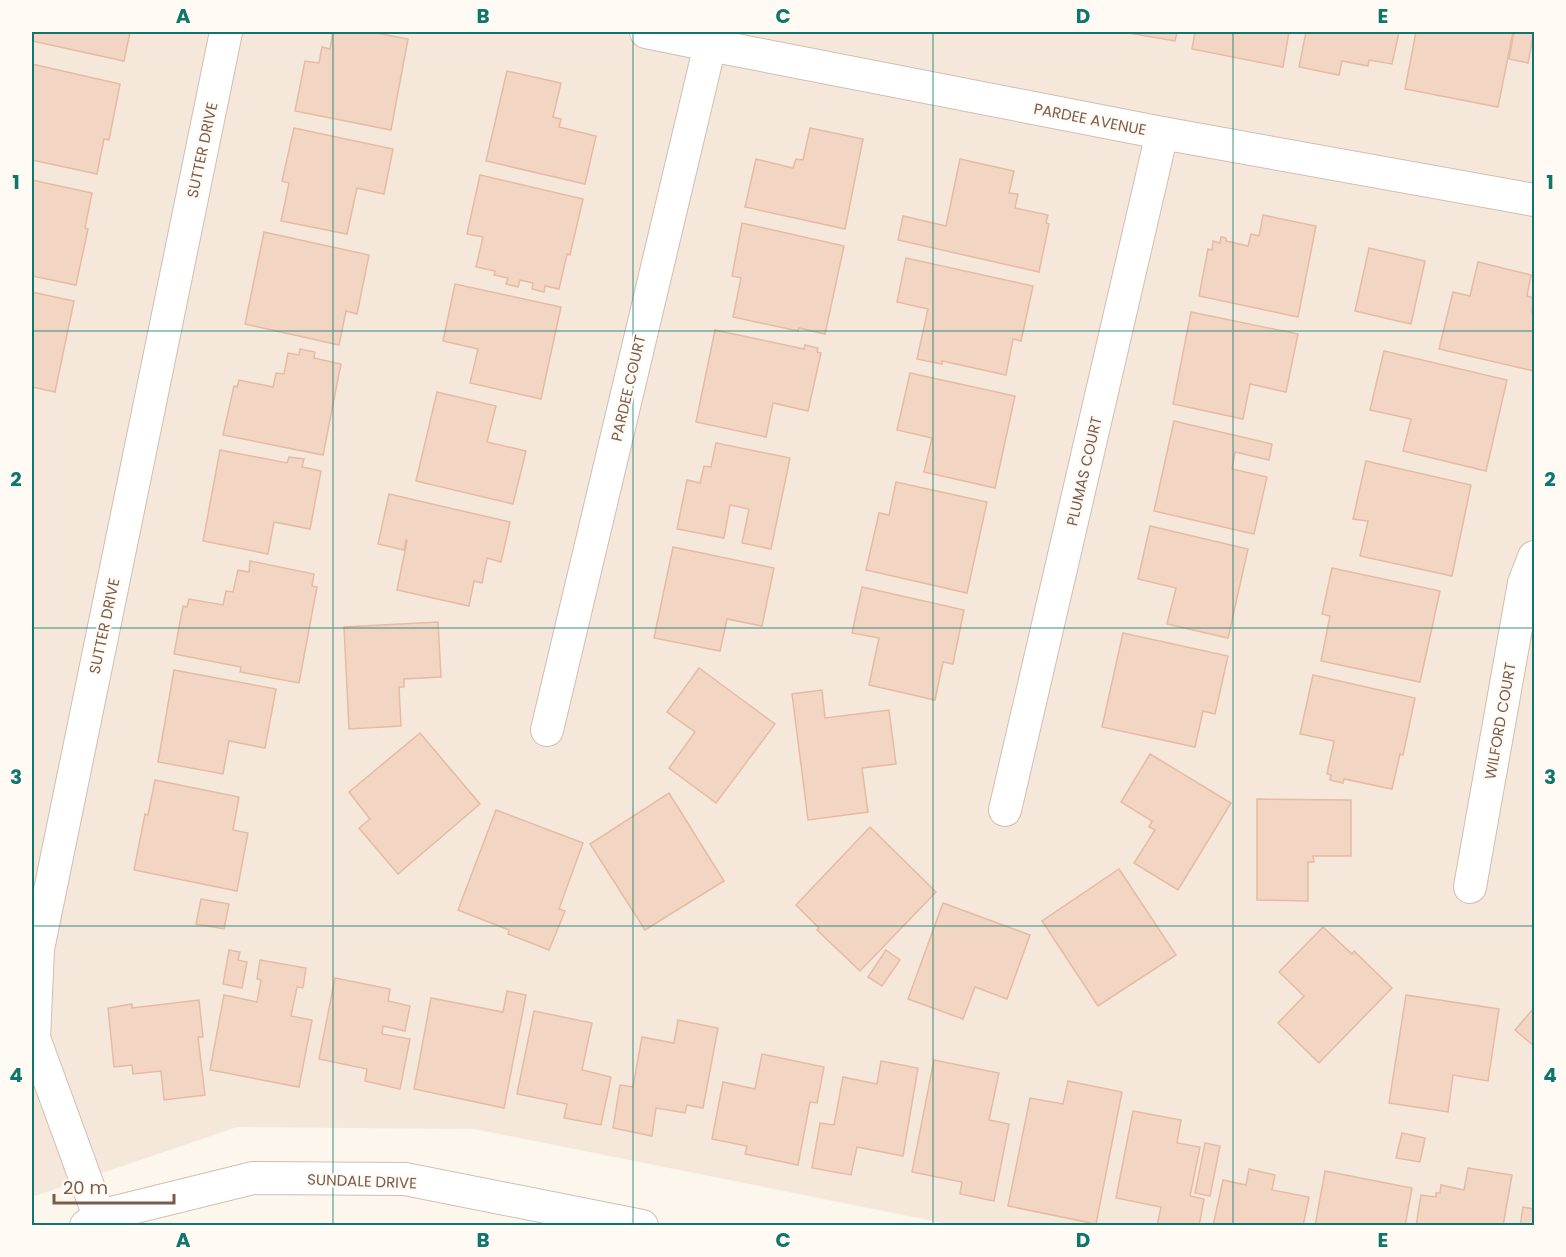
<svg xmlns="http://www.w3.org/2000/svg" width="1566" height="1257" font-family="Poppins,sans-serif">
	<rect width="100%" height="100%" fill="#fdf6ec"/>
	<!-- residential -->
	<polygon fill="#f5e8da" points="32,32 1534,32 1534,1225 953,1225 474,1129 237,1127 32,1197"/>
	<!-- building -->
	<g fill="#f3d5c3" stroke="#e6bba3" stroke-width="1.5">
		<polygon points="32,32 130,32 124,61 32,41"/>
		<polygon points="333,32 371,32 408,39 391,130 295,111 305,61 319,63 322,47 330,49"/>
		<polygon points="1123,32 1177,32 1175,41"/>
		<polygon points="1195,32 1289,32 1283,67 1192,49"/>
		<polygon points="1306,32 1399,32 1392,64 1369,60 1368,66 1342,61 1339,75 1299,67"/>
		<polygon points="1416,32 1513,32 1498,107 1405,89"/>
		<polygon points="1514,32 1534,32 1528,63 1509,59"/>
		<polygon points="32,64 120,84 109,140 104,139 97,174 32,160"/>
		<polygon points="507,71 561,83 553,117 561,119 559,127 596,136 585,184 486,161"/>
		<polygon points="294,128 393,149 384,194 357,188 347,234 281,221 289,183 282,181"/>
		<polygon points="810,128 863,139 845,229 745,207 756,159 793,168 796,159 803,160"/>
		<polygon points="960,159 1014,171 1009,193 1018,194 1015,208 1048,215 1046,223 1049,224 1039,272 898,240 903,216 946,226"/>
		<polygon points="480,175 583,199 570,255 567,254 559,289 545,286 544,292 532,289 533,283 520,280 518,287 506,284 508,278 494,275 495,271 476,267 483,237 467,234"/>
		<polygon points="32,180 92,193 85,228 88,229 76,285 32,276"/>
		<polygon points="1263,215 1316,226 1298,317 1199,296 1208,249 1212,250 1213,241 1220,243 1221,237 1226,238 1226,241 1248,246 1251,234 1259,236"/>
		<polygon points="742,223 844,246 825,334 799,328 798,331 733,317 741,278 732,276"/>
		<polygon points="264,232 369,255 357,314 346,311 339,345 245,324"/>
		<polygon points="1369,248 1425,261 1411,324 1355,311"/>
		<polygon points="906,258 1033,286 1021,341 1013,339 1006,375 942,361 942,364 917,359 928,309 897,302"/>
		<polygon points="1478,262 1531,275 1527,296 1534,298 1532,312 1534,312 1534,371 1439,349 1453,292 1470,296"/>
		<polygon points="455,284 561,307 541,399 470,383 478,349 443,341"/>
		<polygon points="32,292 74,301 55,392 32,387"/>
		<polygon points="1191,312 1298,334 1286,392 1250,384 1243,419 1173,404"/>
		<polygon points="715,330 804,349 805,345 818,348 817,352 821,353 808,411 773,403 766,437 696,422"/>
		<polygon points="300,349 315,352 314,358 341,364 323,455 223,435 234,386 237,387 239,380 273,387 276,373 284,374 288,353 299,355"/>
		<polygon points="1384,351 1507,380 1486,471 1403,451 1411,419 1370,410"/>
		<polygon points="910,373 1015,396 995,488 924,472 932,438 897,430"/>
		<polygon points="437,392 496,406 487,442 526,451 513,504 416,481"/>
		<polygon points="1174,421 1272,444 1269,460 1235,452 1232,469 1267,477 1254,534 1154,511"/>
		<polygon points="716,443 790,458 771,549 742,543 749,509 730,505 724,538 677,529 687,480 700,483 704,466 711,467"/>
		<polygon points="220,450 287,463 289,457 304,459 302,467 321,471 310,529 274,522 268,554 203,541"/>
		<polygon points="1366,461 1471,485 1452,576 1360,556 1368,521 1353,519"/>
		<polygon points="896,482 987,502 967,593 866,570 879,513 889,515"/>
		<polygon points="389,494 510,522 501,562 487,558 482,583 474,581 469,606 397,590 407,541 406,540 404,550 378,544"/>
		<polygon points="1150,526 1248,549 1228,638 1167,624 1176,588 1138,579"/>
		<polygon points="673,547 774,568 762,626 727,619 720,651 654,638"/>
		<polygon points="250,561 314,574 312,586 317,587 299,683 240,672 241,667 174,654 183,606 187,607 189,599 223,605 226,591 233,592 238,570 249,572"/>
		<polygon points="1332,568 1440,591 1420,682 1321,661 1330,616 1322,614"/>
		<polygon points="862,587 964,610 953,664 943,662 935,700 869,685 879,638 852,633"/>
		<polygon points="438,622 441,677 404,679 404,687 399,687 401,726 349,729 344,627"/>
		<polygon points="1123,633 1228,656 1215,714 1203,711 1195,747 1102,727"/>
		<polygon points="699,668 775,724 716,803 669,768 695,732 667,712"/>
		<polygon points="174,670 276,689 265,748 229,741 223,774 158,762"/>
		<polygon points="1313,675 1415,698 1403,755 1400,754 1392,789 1344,779 1343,783 1330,780 1331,775 1327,774 1334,741 1300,734"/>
		<polygon points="822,690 825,718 889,710 896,764 862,768 868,812 808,820 792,694"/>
		<polygon points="420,733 480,804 398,874 359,828 370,819 349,792"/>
		<polygon points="1150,754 1231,803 1178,890 1134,863 1155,830 1149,827 1152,821 1121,802"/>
		<polygon points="155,780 239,797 233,830 248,833 237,891 134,870 145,814 148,815"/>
		<polygon points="669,793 724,881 645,930 590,844"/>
		<polygon points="1257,799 1351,800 1351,856 1313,856 1314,862 1308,862 1308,901 1257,900"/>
		<polygon points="496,810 583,843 559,909 565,911 549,950 508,934 509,930 458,910"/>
		<polygon points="870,827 936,892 860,971 817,930 819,928 796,905"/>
		<polygon points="1119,869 1176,955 1098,1006 1042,921"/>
		<polygon points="201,899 229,904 224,929 196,924"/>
		<polygon points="943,903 1030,935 1007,999 975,987 963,1019 908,999"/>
		<polygon points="1323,927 1352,954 1354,951 1392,988 1319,1063 1278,1023 1304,996 1279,972"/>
		<polygon points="229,950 240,952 238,960 247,962 242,988 223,984"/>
		<polygon points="886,950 900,960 882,986 868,977"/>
		<polygon points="260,960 306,968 303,988 297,987 291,1016 312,1020 299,1087 210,1070 224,995 257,1002 261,980 257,979"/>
		<polygon points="335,978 390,989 388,1001 410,1006 405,1031 383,1026 382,1034 410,1039 400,1089 365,1081 367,1069 319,1059"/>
		<polygon points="507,991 526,995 504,1108 414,1089 431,998 503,1012"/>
		<polygon points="1406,995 1499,1009 1488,1081 1453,1075 1448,1112 1389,1103"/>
		<polygon points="199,1000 203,1037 198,1037 205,1095 164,1100 161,1071 133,1074 132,1065 114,1067 108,1008 132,1004 132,1008"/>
		<polygon points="1534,1008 1534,1046 1515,1030"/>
		<polygon points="534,1011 592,1023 582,1070 611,1077 601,1125 564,1118 567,1104 517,1094"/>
		<polygon points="678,1020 718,1028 703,1108 687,1105 685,1113 656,1108 652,1136 613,1128 620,1085 633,1087 642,1037 674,1043"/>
		<polygon points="762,1054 824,1067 817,1103 810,1102 798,1165 745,1154 747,1146 712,1139 723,1082 755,1089"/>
		<polygon points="934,1060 999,1073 989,1120 1009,1124 994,1201 960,1194 962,1182 912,1172"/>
		<polygon points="881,1061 918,1068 903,1156 857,1147 851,1175 812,1168 820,1123 834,1125 843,1077 877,1084"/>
		<polygon points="1068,1081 1122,1092 1096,1224 1008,1206 1030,1098 1063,1104"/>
		<polygon points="1133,1111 1181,1120 1177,1143 1200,1147 1190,1196 1204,1199 1199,1226 1157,1226 1161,1207 1116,1198"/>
		<polygon points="1402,1133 1425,1138 1420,1162 1396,1158"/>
		<polygon points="1205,1143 1220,1146 1210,1196 1195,1193"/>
		<polygon points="1468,1168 1512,1175 1503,1226 1416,1226 1421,1195 1436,1197 1436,1193 1440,1193 1441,1185 1464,1190"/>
		<polygon points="1249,1169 1275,1175 1272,1190 1309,1197 1303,1226 1213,1226 1223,1180 1246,1185"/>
		<polygon points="1325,1171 1412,1188 1405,1226 1315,1226"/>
		<polygon points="1523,1207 1534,1209 1534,1226 1520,1226"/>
	</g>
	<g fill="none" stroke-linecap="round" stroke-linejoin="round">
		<!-- minor casing -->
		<g stroke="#d1beb0" stroke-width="34">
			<g id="minor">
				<polyline points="646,32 710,45 1162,133 1534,200"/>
				<polyline points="547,730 710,45"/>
				<polyline points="1005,810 1162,133"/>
				<polyline points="1470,887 1524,583 1534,557"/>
				<polyline points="99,1216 34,1038 38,949 226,32"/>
				<polyline points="86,1226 99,1216 253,1178 405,1179 642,1226"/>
			</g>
		</g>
		<!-- minor -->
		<use href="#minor" stroke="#fff" stroke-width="32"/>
	</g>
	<!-- grid -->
	<path fill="none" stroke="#0f766e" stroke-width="1.5" stroke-opacity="0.55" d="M333,32v1194M633,32v1194M933,32v1194M1233,32v1194M32,331h1502M32,628h1502M32,926h1502"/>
	<g text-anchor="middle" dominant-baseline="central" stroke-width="4.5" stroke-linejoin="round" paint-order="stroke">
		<!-- street labels -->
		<g font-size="15" fill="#7a5c4d" stroke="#fffaf3">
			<text transform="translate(1090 119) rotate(11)">PARDEE AVENUE</text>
			<text transform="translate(202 150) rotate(-78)">SUTTER DRIVE</text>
			<text transform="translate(628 388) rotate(-77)">PARDEE COURT</text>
			<text transform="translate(1084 471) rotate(-77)">PLUMAS COURT</text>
			<text transform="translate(104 626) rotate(-78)">SUTTER DRIVE</text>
			<text transform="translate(1500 721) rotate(-80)">WILFORD COURT</text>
			<text transform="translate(362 1181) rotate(2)">SUNDALE DRIVE</text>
		</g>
	</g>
	<!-- border -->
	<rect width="1566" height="1257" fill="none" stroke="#fffaf3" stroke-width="66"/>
	<!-- scale -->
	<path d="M54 1194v9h120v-9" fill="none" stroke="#7a5c4d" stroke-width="3"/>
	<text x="63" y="1194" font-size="18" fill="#7a5c4d" stroke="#fffaf3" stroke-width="4.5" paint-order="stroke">20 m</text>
	<rect x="33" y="33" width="1500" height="1191" fill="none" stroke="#0f766e" stroke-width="2"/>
	<g font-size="20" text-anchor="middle" font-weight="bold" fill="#0f766e">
		<text x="183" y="23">A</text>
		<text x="483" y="23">B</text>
		<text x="783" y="23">C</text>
		<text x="1083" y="23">D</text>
		<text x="1383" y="23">E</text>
		<text x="16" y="189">1</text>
		<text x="1550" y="189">1</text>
		<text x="16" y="486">2</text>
		<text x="1550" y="486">2</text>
		<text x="16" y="784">3</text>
		<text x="1550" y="784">3</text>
		<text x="16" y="1082">4</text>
		<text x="1550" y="1082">4</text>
		<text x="183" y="1247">A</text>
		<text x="483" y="1247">B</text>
		<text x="783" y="1247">C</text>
		<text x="1083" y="1247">D</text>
		<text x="1383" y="1247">E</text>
	</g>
</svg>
